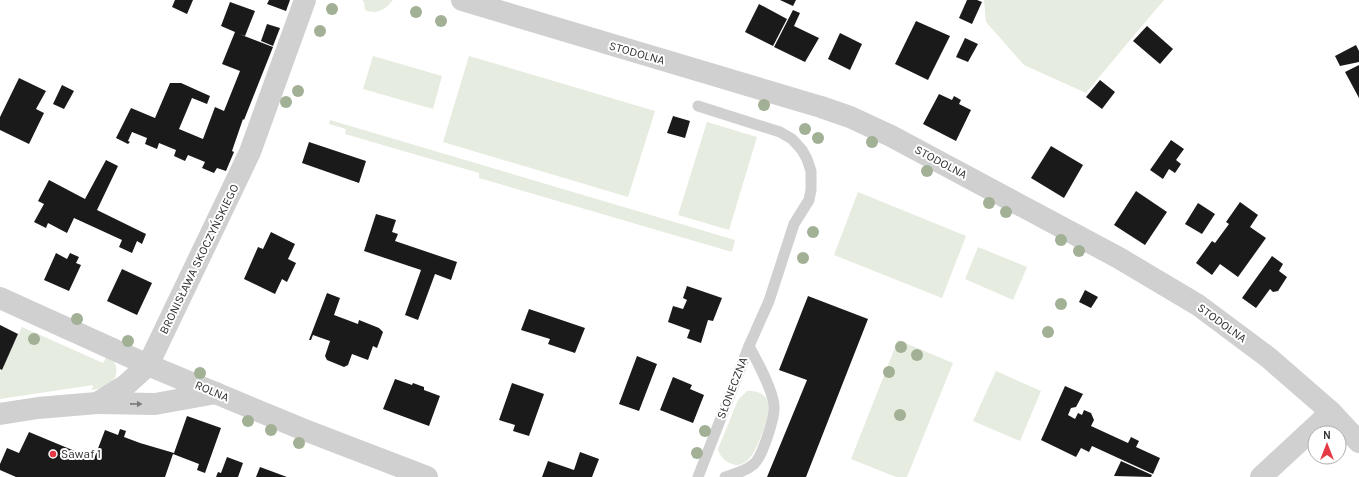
<svg xmlns="http://www.w3.org/2000/svg" width="1359" height="477" font-family="Karla,sans-serif">
	<rect width="100%" height="100%" fill="#fff"/>
	<!-- green -->
	<g fill="#e6ecdf">
		<path d="M362,0h31c-8,10 -16,15 -28,10l-1,-8z"/>
		<polygon points="984,0 1164,0 1135,34 1086,93 1024,65 986,22"/>
		<polygon points="373,56 442,76 433,109 363,89"/>
		<polygon points="469,56 655,111 628,197 443,142"/>
		<polygon points="330,120 735,240 732,252 479,178 479,173 345,134 346,129 329,124"/>
		<polygon points="707,122 757,137 729,230 678,215"/>
		<polygon points="858,192 966,236 942,298 834,255"/>
		<polygon points="978,247 1027,267 1013,300 965,279"/>
		<path d="M22,327l81,36 4,-7c12,6 13,21 1,29 -5,3 -11,4 -16,5l1,-5 -93,14v-27z"/>
		<polygon points="898,340 953,363 907,477 896,477 851,459"/>
		<polygon points="996,371 1041,391 1020,441 973,421"/>
		<path d="M747,391c30,-1 22,25 15,43 -6,14 -15,41 -36,27 -4,-3 -7,-7 -8,-12l20,-49z"/>
	</g>
	<!-- building -->
	<g fill="#1a1a1a">
		<polygon points="175,0 193,0 187,14 172,7"/>
		<polygon points="269,0 290,0 286,11 267,4"/>
		<polygon points="780,0 796,0 793,6"/>
		<polygon points="967,0 977,0 982,2 972,24 959,18"/>
		<polygon points="230,2 255,11 245,36 239,34 273,47 244,120 243,119 232,151 234,152 226,171 217,168 214,173 202,168 205,162 188,155 185,161 174,156 176,150 159,143 157,149 145,144 147,138 132,132 128,141 130,142 128,144 116,138 131,108 155,118 170,83 181,83 210,96 207,104 192,98 179,129 203,139 215,107 224,111 240,71 222,64 235,32 221,26"/>
		<polygon points="759,4 787,19 773,46 745,32"/>
		<polygon points="793,10 800,13 794,26 819,38 805,62 774,47"/>
		<polygon points="916,21 950,36 928,80 895,64"/>
		<polygon points="267,24 280,28 273,46 261,41"/>
		<polygon points="1147,26 1173,49 1160,64 1133,41"/>
		<polygon points="840,33 862,44 850,70 828,59"/>
		<polygon points="965,38 978,44 968,62 956,57"/>
		<polygon points="1356,45 1359,51 1359,62 1340,66 1335,56"/>
		<polygon points="1359,65 1359,98 1345,72"/>
		<polygon points="19,78 46,91 36,109 44,113 29,144 0,130 0,117"/>
		<polygon points="1100,80 1115,92 1102,109 1086,97"/>
		<polygon points="62,85 74,91 64,109 53,104"/>
		<polygon points="939,94 952,100 954,96 961,100 959,104 971,110 956,141 923,124"/>
		<polygon points="673,116 690,121 685,138 667,133"/>
		<polygon points="1171,140 1184,149 1176,160 1181,164 1175,173 1169,169 1163,179 1150,170"/>
		<polygon points="309,142 366,161 359,183 302,163"/>
		<polygon points="1051,146 1083,165 1064,198 1031,178"/>
		<polygon points="106,160 118,166 97,210 146,234 142,244 137,241 132,253 119,247 122,240 74,218 67,233 48,223 46,228 34,222 44,204 38,201 49,180 85,199"/>
		<polygon points="1136,191 1167,212 1145,245 1114,225"/>
		<polygon points="1240,202 1258,215 1250,227 1266,238 1238,277 1220,264 1212,275 1196,263 1212,241 1215,243 1229,224 1226,222"/>
		<polygon points="1198,203 1215,214 1202,234 1185,224"/>
		<polygon points="376,214 396,220 392,232 398,234 395,241 457,262 451,280 435,274 418,320 405,315 421,270 364,251"/>
		<polygon points="271,232 295,244 288,259 296,263 287,282 282,279 275,294 244,279 258,247 263,249"/>
		<polygon points="56,253 67,259 70,253 79,257 76,263 81,265 69,291 44,280"/>
		<polygon points="1272,256 1283,264 1279,271 1287,277 1278,291 1273,292 1270,289 1256,308 1242,298"/>
		<polygon points="122,269 152,283 137,315 107,301"/>
		<polygon points="687,286 722,298 713,321 708,320 701,343 687,338 690,330 668,322 673,306 683,309 687,300 683,298"/>
		<polygon points="1085,290 1098,297 1091,308 1079,302"/>
		<polygon points="327,293 340,298 334,315 358,324 359,320 379,328 383,332 377,348 373,346 368,360 352,354 348,365 344,367 327,360 325,356 330,341 313,335 311,340 309,340"/>
		<polygon points="808,296 868,319 806,477 767,477 807,380 779,370"/>
		<polygon points="529,309 585,328 575,353 548,344 550,339 521,330"/>
		<polygon points="0,325 18,334 2,370 0,369"/>
		<polygon points="637,356 657,364 639,411 619,404"/>
		<polygon points="673,377 692,385 690,389 704,395 693,423 660,410"/>
		<polygon points="395,379 412,385 413,383 424,387 424,390 440,396 429,426 383,409"/>
		<polygon points="512,383 544,394 529,436 513,431 515,425 499,420"/>
		<polygon points="1065,386 1083,394 1076,407 1071,408 1068,415 1075,419 1078,413 1082,415 1084,410 1091,413 1094,420 1091,426 1128,443 1131,437 1139,441 1136,447 1160,458 1153,474 1092,446 1089,452 1081,448 1076,457 1041,440"/>
		<polygon points="187,416 221,428 205,473 197,470 199,464 173,454 165,477 16,477 0,470 0,464 7,448 19,453 29,432 94,459 105,430 118,435 120,429 126,431 124,437 140,443 174,453"/>
		<polygon points="580,452 599,459 592,477 542,477 548,461 574,470"/>
		<polygon points="227,457 243,463 238,477 216,477 218,472 221,473"/>
		<polygon points="1121,461 1152,475 1151,477 1114,476"/>
		<polygon points="260,467 287,477 256,477"/>
	</g>
	<g fill="none" stroke-linecap="round" stroke-linejoin="round">
		<!-- lane -->
		<g stroke="#d0d0d0" stroke-width="11">
			<polyline points="698,477 749,346 769,301 794,224 809,200 811,190 811,171 807,159 802,150 792,139 780,132 698,106"/>
			<path d="M725,477c10,-3 21,-6 29,-13 8,-7 21,-46 20,-58 -1,-16 -17,-45 -25,-60"/>
		</g>
		<!-- street -->
		<g stroke="#d0d0d0" stroke-width="22">
			<polyline points="462,0 821,107 850,117 891,136 1119,258 1198,305 1269,358 1331,412 1359,442"/>
			<polyline points="0,298 148,365 302,429 427,477"/>
			<polyline points="97,403 155,404 216,393"/>
			<polyline points="0,414 38,408 97,403 126,385 148,365 250,152 305,0"/>
			<polyline points="1261,477 1331,412"/>
		</g>
	</g>
	<!-- trees -->
	<g fill="#a2b095">
		<circle cx="332" cy="9" r="6"/>
		<circle cx="416" cy="12" r="6"/>
		<circle cx="441" cy="21" r="6"/>
		<circle cx="320" cy="31" r="6"/>
		<circle cx="298" cy="91" r="6"/>
		<circle cx="286" cy="102" r="6"/>
		<circle cx="764" cy="105" r="6"/>
		<circle cx="805" cy="129" r="6"/>
		<circle cx="818" cy="138" r="6"/>
		<circle cx="872" cy="142" r="6"/>
		<circle cx="927" cy="171" r="6"/>
		<circle cx="989" cy="203" r="6"/>
		<circle cx="1006" cy="212" r="6"/>
		<circle cx="813" cy="232" r="6"/>
		<circle cx="1061" cy="240" r="6"/>
		<circle cx="1079" cy="251" r="6"/>
		<circle cx="803" cy="258" r="6"/>
		<circle cx="1061" cy="304" r="6"/>
		<circle cx="77" cy="319" r="6"/>
		<circle cx="1048" cy="332" r="6"/>
		<circle cx="34" cy="339" r="6"/>
		<circle cx="128" cy="341" r="6"/>
		<circle cx="901" cy="347" r="6"/>
		<circle cx="917" cy="355" r="6"/>
		<circle cx="889" cy="372" r="6"/>
		<circle cx="200" cy="373" r="6"/>
		<circle cx="900" cy="415" r="6"/>
		<circle cx="248" cy="421" r="6"/>
		<circle cx="271" cy="430" r="6"/>
		<circle cx="705" cy="431" r="6"/>
		<circle cx="299" cy="443" r="6"/>
		<circle cx="697" cy="453" r="6"/>
	</g>
	<!-- one-way arrows -->
	<defs><path id="oneway-solid" d="M-6-.8H1V-3.2L6.5 0L1 3.2V.8H-6Z"/></defs>
	<use fill="#7a7a7a" href="#oneway-solid" transform="translate(136 404) rotate(1)"/>
	<!-- markers -->
	<circle fill="#e63946" stroke="#fff" stroke-width="1.5" cx="53" cy="454" r="4"/>
	<g text-anchor="middle" dominant-baseline="central" stroke-width="4" stroke-linejoin="round" paint-order="stroke">
		<!-- street labels -->
		<g font-size="12" fill="#333" stroke="#fff">
			<text transform="translate(637 53) rotate(16)">STODOLNA</text>
			<text transform="translate(941 162) rotate(28)">STODOLNA</text>
			<text transform="translate(199 259) rotate(-64)">BRONISŁAWA SKOCZYŃSKIEGO</text>
			<text transform="translate(1222 323) rotate(36)">STODOLNA</text>
			<text transform="translate(732 388) rotate(-69)">SŁONECZNA</text>
			<text transform="translate(212 391) rotate(23)">ROLNA</text>
		</g>
		<!-- poi labels -->
		<g font-size="12" fill="#333" stroke="#fff" text-anchor="start">
			<text x="61" y="454">Sawaf 1</text>
		</g>
	</g>
	<!-- north arrow -->
	<g transform="translate(1327 445)"><circle r="19" fill="#ffffff" stroke="#adadad"/>
	<path d="M0-3L7 15L0 10L-7 15Z" fill="#e63946"/>
	<text y="-6" font-size="11" font-weight="bold" text-anchor="middle" fill="#333333">N</text>
	</g>
</svg>
